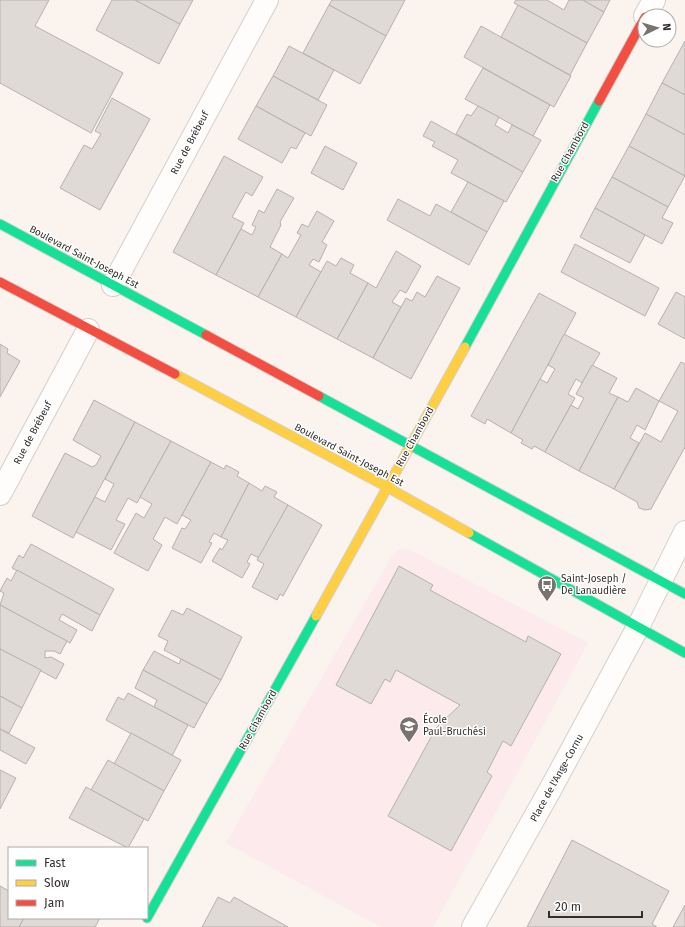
<svg xmlns="http://www.w3.org/2000/svg" width="685" height="927" font-family="'Fira Sans',sans-serif">
	<rect width="100%" height="100%" fill="#faf3ee"/>
	<!-- education -->
	<polygon fill="#fceaec" points="399,549 410,550 588,643 433,927 381,927 226,843 391,558"/>
	<!-- building -->
	<g fill="#e0dad6" stroke="#b6b1ae">
		<polygon points="0,0 49,0 35,26 123,73 91,133 0,83"/>
		<polygon points="112,0 135,0 180,24 159,64 96,30"/>
		<polygon points="135,0 193,0 180,24"/>
		<polygon points="332,0 405,0 386,36 329,5"/>
		<polygon points="516,0 547,0 564,10 569,0 583,0 604,12 587,43 514,3"/>
		<polygon points="583,0 610,0 604,12"/>
		<polygon points="329,5 386,36 360,84 303,53"/>
		<polygon points="518,5 587,43 570,75 501,37"/>
		<polygon points="481,26 571,76 554,107 464,57"/>
		<polygon points="685,41 685,95 662,83"/>
		<polygon points="289,46 334,70 318,100 273,76"/>
		<polygon points="483,68 550,105 533,136 465,99"/>
		<polygon points="273,76 327,105 311,136 256,106"/>
		<polygon points="662,83 685,95 685,135 646,114"/>
		<polygon points="112,98 150,119 100,210 60,188 84,145 92,149 101,134 95,131"/>
		<polygon points="256,106 305,133 296,149 291,147 282,163 238,139"/>
		<polygon points="478,106 499,117 495,125 508,133 512,125 541,140 523,172 456,134 467,114 471,116"/>
		<polygon points="646,114 685,135 685,176 629,146"/>
		<polygon points="431,121 523,172 506,202 451,173 458,160 432,146 435,142 423,136"/>
		<polygon points="325,146 357,163 343,190 311,173"/>
		<polygon points="629,146 685,176 668,207 612,177"/>
		<polygon points="224,156 263,177 252,196 246,192 232,217 244,223 216,275 173,252"/>
		<polygon points="612,177 668,207 662,218 673,223 662,244 595,208"/>
		<polygon points="468,182 504,201 487,232 451,212"/>
		<polygon points="277,189 294,198 280,222 281,225 270,247 282,254 258,297 216,275 241,229 252,235 256,227 252,225 259,210 264,213"/>
		<polygon points="398,199 430,216 436,204 487,232 469,265 387,220"/>
		<polygon points="595,208 645,235 630,263 580,237"/>
		<polygon points="317,211 334,221 322,242 327,245 319,262 313,259 309,265 321,272 296,317 258,297 282,254 288,258 301,235 297,233 302,224 308,227"/>
		<polygon points="575,244 659,288 645,316 561,272"/>
		<polygon points="396,251 421,266 406,293 400,290 392,302 401,307 373,358 337,339 368,283 376,288"/>
		<polygon points="341,258 354,265 350,273 368,283 337,339 296,317 327,261 336,266"/>
		<polygon points="437,276 460,288 411,379 373,358 406,298 412,301 417,292 425,297"/>
		<polygon points="676,292 685,297 685,339 658,324"/>
		<polygon points="539,293 576,313 511,433 487,419 485,424 471,416"/>
		<polygon points="564,334 600,353 582,383 576,379 568,394 575,398 545,452 534,446 532,449 521,443 523,440 511,433 540,379 547,383 555,369 548,365"/>
		<polygon points="0,344 8,349 7,353 20,361 0,397"/>
		<polygon points="681,362 685,364 685,447 651,509 645,510 639,508 637,502 614,489 645,433 661,442 678,411 659,401"/>
		<polygon points="592,365 617,378 609,393 618,397 579,471 545,452 571,405 578,409 584,398 576,394"/>
		<polygon points="636,388 659,401 645,430 637,425 630,438 639,443 614,489 579,471 618,397 628,402"/>
		<polygon points="94,400 135,422 73,538 32,516 65,453 92,467 96,465 101,456 73,440"/>
		<polygon points="135,422 171,441 137,503 128,498 116,520 125,524 111,550 76,532 95,497 105,502 114,484 105,479"/>
		<polygon points="171,441 211,462 177,524 165,517 153,539 162,545 148,571 114,553 136,513 144,518 152,504 140,497"/>
		<polygon points="211,462 224,469 226,465 239,472 237,476 249,483 221,537 214,533 209,542 212,543 201,563 172,548 182,528 185,529 191,520 182,515"/>
		<polygon points="249,483 262,491 265,486 277,492 274,497 288,505 259,558 251,554 247,562 250,564 242,578 212,561 220,548 222,550 228,540 221,537"/>
		<polygon points="288,505 322,525 283,596 280,594 277,600 252,587 264,564 257,560"/>
		<polygon points="31,544 114,589 100,615 12,568 19,555 23,558"/>
		<polygon points="399,566 433,585 430,590 526,642 528,636 561,654 511,746 503,741 487,772 492,776 451,851 388,816 436,728 460,705 396,670 390,682 385,679 371,704 336,685"/>
		<polygon points="17,570 100,615 92,631 62,614 59,620 77,630 70,643 0,605 4,593 0,591 7,578 11,581"/>
		<polygon points="0,605 67,641 60,654 54,651 45,651 45,658 51,657 64,664 56,679 0,649"/>
		<polygon points="187,608 242,637 221,680 164,650 168,641 158,636 172,610 183,615"/>
		<polygon points="0,649 41,670 22,708 0,696"/>
		<polygon points="154,651 179,664 181,659 221,680 207,704 143,670"/>
		<polygon points="143,670 207,704 194,728 154,707 157,700 135,688"/>
		<polygon points="128,693 188,725 172,756 106,720 118,697 124,700"/>
		<polygon points="0,696 22,708 9,733 0,729"/>
		<polygon points="0,729 35,748 26,764 0,750"/>
		<polygon points="131,733 181,760 164,791 114,764"/>
		<polygon points="108,760 164,791 148,821 91,790"/>
		<polygon points="0,770 16,778 0,809"/>
		<polygon points="86,787 144,819 128,848 69,818"/>
		<polygon points="572,840 669,891 652,924 657,927 527,927"/>
		<polygon points="0,886 9,891 9,918 24,918 19,927 0,927"/>
		<polygon points="218,897 230,903 234,897 288,927 202,927"/>
		<polygon points="685,905 685,927 673,927"/>
		<polygon points="24,918 100,918 95,927 19,927"/>
	</g>
	<g fill="none" stroke-linecap="round" stroke-linejoin="round">
		<!-- street casing -->
		<g stroke="#d5cfcb" stroke-width="24">
			<g id="street">
				<polyline points="645,16 654,0"/>
				<polyline points="113,285 267,0"/>
				<polyline points="0,494 88,330"/>
				<polyline points="473,927 550,790 638,627 685,532"/>
			</g>
		</g>
		<!-- fast casing -->
		<g stroke="#d5cfcb" stroke-width="11">
			<g id="fast">
				<polyline points="0,224 206,335"/>
				<polyline points="465,347 599,101"/>
				<polyline points="319,396 685,594"/>
				<polyline points="469,533 685,653"/>
				<polyline points="147,918 316,616"/>
			</g>
		</g>
		<!-- slow casing -->
		<g stroke="#d5cfcb" stroke-width="11">
			<g id="slow">
				<polyline points="175,374 387,487 469,533"/>
				<polyline points="316,616 465,347"/>
			</g>
		</g>
		<!-- jam casing -->
		<g stroke="#d5cfcb" stroke-width="11">
			<g id="jam">
				<polyline points="599,101 645,17"/>
				<polyline points="0,282 175,374"/>
				<polyline points="206,335 319,396"/>
			</g>
		</g>
		<!-- street -->
		<use href="#street" stroke="#fefdfc" stroke-width="22"/>
		<!-- fast -->
		<use href="#fast" stroke="#16e098" stroke-width="9"/>
		<!-- slow -->
		<use href="#slow" stroke="#ffcf43" stroke-width="9"/>
		<!-- jam -->
		<use href="#jam" stroke="#f24e42" stroke-width="9"/>
	</g>
	<!-- icons -->
	<defs>
		<g id="bus-pin" transform="scale(1)"><path d="M0 17L-7.5 6A9.5 9.5 0 1 1 7.5 6Z" fill="#79736f" stroke="#fff"/><path d="M-5-6H5V4H4V6H2V4H-2V6H-4V4H-5ZM-3.5-4V0h7V-4ZM-3.5 1.2v1.5H-2V1.2ZM2 1.2v1.5H3.5V1.2Z" fill="#fff"/></g>
		<g id="school-pin" transform="scale(1)"><path d="M0 17L-7.5 6A9.5 9.5 0 1 1 7.5 6Z" fill="#79736f" stroke="#fff"/><path d="M0-5L7-2L0 1L-7-2ZM-4 1L0 2.5L4 1V4Q0 6-4 4Z" fill="#fff"/></g>
	</defs>
	<g fill-rule="evenodd">
		<use href="#bus-pin" x="547" y="585"/>
		<use href="#school-pin" x="409" y="726"/>
	</g>
	<g text-anchor="middle" dominant-baseline="central" stroke-width="3" stroke-linejoin="round" paint-order="stroke">
		<!-- street labels -->
		<g font-size="10" fill="#332e2b" stroke="#fff">
			<text transform="translate(190 143) rotate(-62)">Rue de Brébeuf</text>
			<text transform="translate(570 152) rotate(-61)">Rue Chambord</text>
			<text transform="translate(84 257) rotate(28)">Boulevard Saint-Joseph Est</text>
			<text transform="translate(33 433) rotate(-62)">Rue de Brébeuf</text>
			<text transform="translate(415 437) rotate(-61)">Rue Chambord</text>
			<text transform="translate(349 455) rotate(28)">Boulevard Saint-Joseph Est</text>
			<text transform="translate(258 720) rotate(-61)">Rue Chambord</text>
			<text transform="translate(557 778) rotate(-61)">Place de l'Ange-Cornu</text>
		</g>
		<!-- poi labels -->
		<g font-size="10" fill="#332e2b" stroke="#fff" text-anchor="start">
			<text x="561" y="579">Saint-Joseph /<tspan x="561" dy="12">De Lanaudière</tspan></text>
			<text x="423" y="720">École<tspan x="423" dy="12">Paul-Bruchési</tspan></text>
		</g>
	</g>
	<!-- legend -->
	<rect x="8" y="847" width="140" height="72" fill="#ffffff" stroke="#adabaa"/>
	<rect x="16" y="860" width="20" height="6" fill="#16e098" stroke="#adabaa"/>
	<text x="44" y="867" font-size="12" fill="#332e2b">Fast</text>
	<rect x="16" y="880" width="20" height="6" fill="#ffcf43" stroke="#adabaa"/>
	<text x="44" y="887" font-size="12" fill="#332e2b">Slow</text>
	<rect x="16" y="900" width="20" height="6" fill="#f24e42" stroke="#adabaa"/>
	<text x="44" y="907" font-size="12" fill="#332e2b">Jam</text>
	<!-- north arrow -->
	<g transform="translate(657 28) rotate(85)"><circle r="19" fill="#ffffff" stroke="#adabaa"/>
	<path d="M0-3L7 15L0 10L-7 15Z" fill="#79736f"/>
	<text y="-6" font-size="11" font-weight="bold" text-anchor="middle" fill="#332e2b">N</text>
	</g>
	<!-- scale -->
	<path d="M549 911v6h93v-6" fill="none" stroke="#332e2b" stroke-width="2"/>
	<text x="555" y="911" font-size="12" fill="#332e2b" stroke="#ffffff" stroke-width="3" paint-order="stroke">20 m</text>
</svg>
